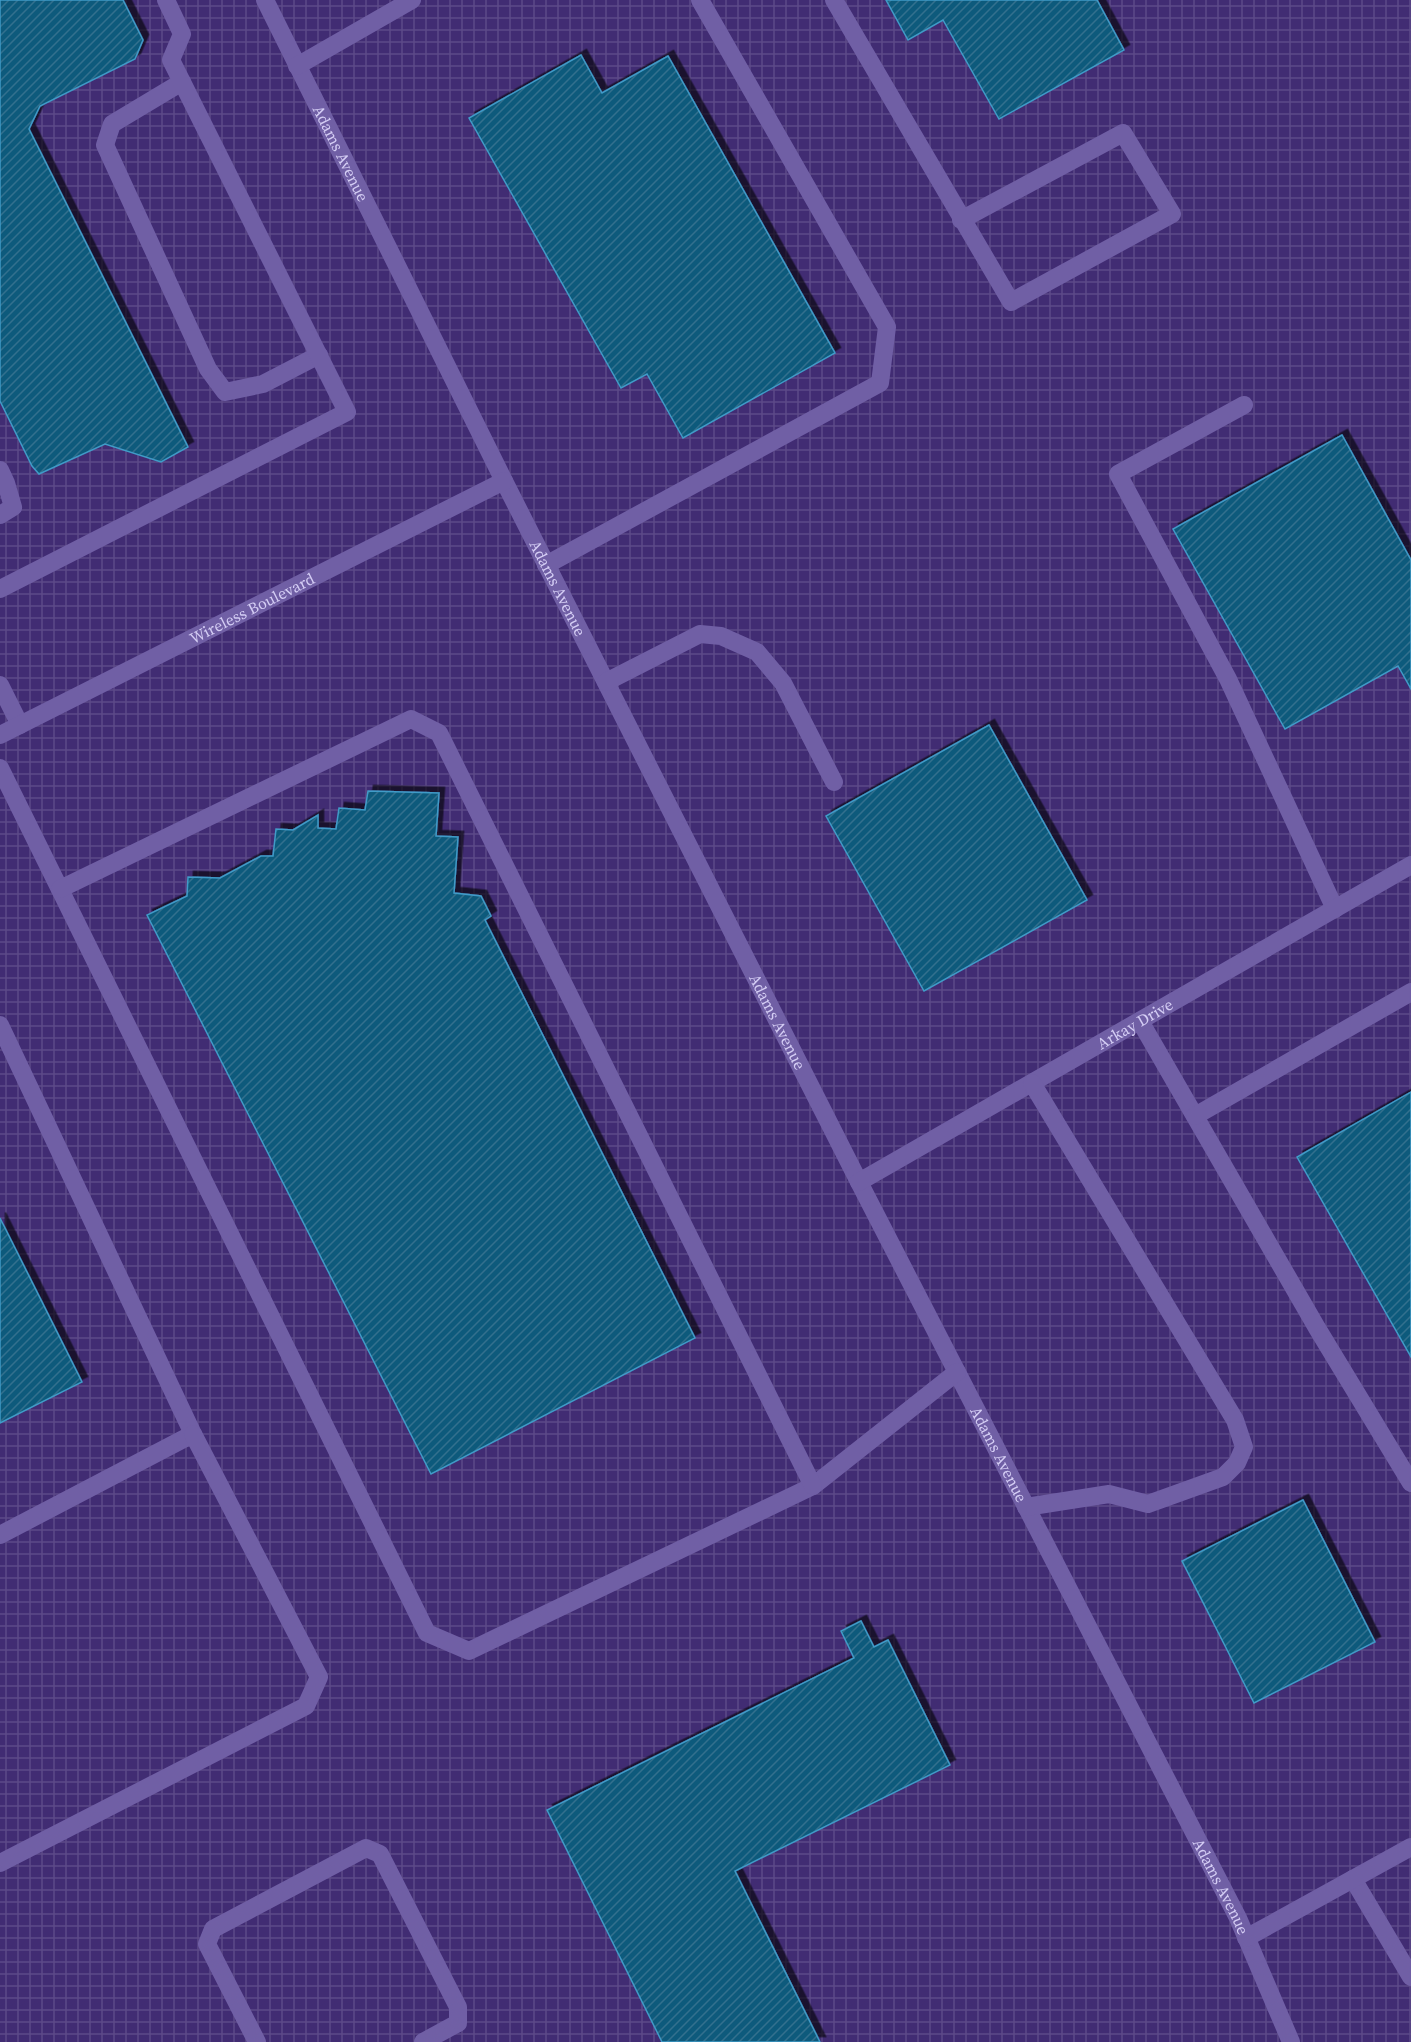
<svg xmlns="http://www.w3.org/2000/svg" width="1411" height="2042" font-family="'Source Serif 4',serif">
	<defs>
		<pattern id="industrial-grid" width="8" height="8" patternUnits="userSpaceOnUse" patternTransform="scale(1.5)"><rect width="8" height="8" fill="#412c73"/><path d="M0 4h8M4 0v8" fill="none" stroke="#5c4988"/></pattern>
		<pattern id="building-hatch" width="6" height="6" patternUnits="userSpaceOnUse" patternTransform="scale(1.5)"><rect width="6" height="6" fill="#0f5a7b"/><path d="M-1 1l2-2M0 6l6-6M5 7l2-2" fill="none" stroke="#31708e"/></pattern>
		<filter id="shadow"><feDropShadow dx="5.5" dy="-5.5" stdDeviation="0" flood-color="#0009"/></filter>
	</defs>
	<rect width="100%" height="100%" fill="#362363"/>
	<!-- industrial -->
	<rect fill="url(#industrial-grid)" x="0" y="0" width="1411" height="2042"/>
	<!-- building -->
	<g fill="url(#building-hatch)" stroke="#409bc8" stroke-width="1.5" filter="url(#shadow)">
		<polygon points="0,0 123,0 143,40 135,59 40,106 29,129 188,447 161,462 105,444 39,474 32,466 0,401"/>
		<polygon points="886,0 1097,0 1124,50 999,119 943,20 908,40"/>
		<polygon points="581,55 602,93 668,56 835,353 683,438 647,374 621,388 469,118"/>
		<polygon points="1342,435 1411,560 1411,689 1398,666 1285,729 1173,529"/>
		<polygon points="989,725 1087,900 924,991 826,816"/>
		<polygon points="368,791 439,793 436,836 458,837 454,893 481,896 491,916 485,920 695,1338 431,1474 147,915 187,896 188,877 220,878 261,856 273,856 276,829 293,830 318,815 318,828 336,829 339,808 365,810"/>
		<polygon points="1411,1092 1411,1357 1297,1157"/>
		<polygon points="0,1218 82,1382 0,1423"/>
		<polygon points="1303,1500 1375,1642 1254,1703 1182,1561"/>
		<polygon points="861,1621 874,1647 888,1640 950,1765 735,1871 820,2042 662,2042 547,1810 854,1658 841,1631"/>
	</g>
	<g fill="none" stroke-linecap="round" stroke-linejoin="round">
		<!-- minor -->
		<g stroke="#705fa5" stroke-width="18">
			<path id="s1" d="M265,0l239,481 355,701 379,736 53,124"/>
			<polyline points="834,0 1011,302 1172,214 1123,133 961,220"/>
			<polyline points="297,66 412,0"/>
			<polyline points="182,82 112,124 105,145 208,369 225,392 263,384 319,355"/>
			<polyline points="1244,405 1118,474 1228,679 1335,909"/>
			<polyline points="0,470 6,483 13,507 0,515"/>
			<polyline points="546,565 880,383 887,327 700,0"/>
			<polyline points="0,589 347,412 171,60 182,34 166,0"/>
			<polyline points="606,682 700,634 721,636 757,652 783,683 834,782"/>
			<polyline points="0,685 20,725"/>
			<path id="s2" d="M0,735l504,-254"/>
			<polyline points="0,768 427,1633 469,1651 813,1486 957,1372"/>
			<polyline points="60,889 411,719 439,733 813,1486"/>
			<polyline points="1140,1021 1317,1328 1411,1483"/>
			<polyline points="0,1025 193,1434 0,1535"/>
			<polyline points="1195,1116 1411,992"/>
			<path id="s3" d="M859,1182l552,-317"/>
			<polyline points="1026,1507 1109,1494 1148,1504 1223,1477 1237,1463 1244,1447 1235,1420 1032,1083"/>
			<polyline points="0,1863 306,1706 319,1677 193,1434"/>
			<polyline points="1353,1879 1411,1977"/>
			<polyline points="1246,1938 1411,1847"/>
			<polyline points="257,2042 207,1944 213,1929 366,1848 380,1854 458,2007 458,2023 423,2042"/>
		</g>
	</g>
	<g text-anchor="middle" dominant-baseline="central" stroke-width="6" stroke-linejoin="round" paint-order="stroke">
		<!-- street labels -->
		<g font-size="16" fill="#d4cdf4" stroke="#1c1430">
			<text stroke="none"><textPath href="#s1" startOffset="171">Adams Avenue</textPath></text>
			<text stroke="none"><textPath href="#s1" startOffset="657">Adams Avenue</textPath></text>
			<text stroke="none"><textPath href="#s2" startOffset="282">Wireless Boulevard</textPath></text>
			<text stroke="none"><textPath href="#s1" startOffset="1143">Adams Avenue</textPath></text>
			<text stroke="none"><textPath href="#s3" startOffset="318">Arkay Drive</textPath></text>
			<text stroke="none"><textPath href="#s1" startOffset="1629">Adams Avenue</textPath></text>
			<text stroke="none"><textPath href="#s1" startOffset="2115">Adams Avenue</textPath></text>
		</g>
	</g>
</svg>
